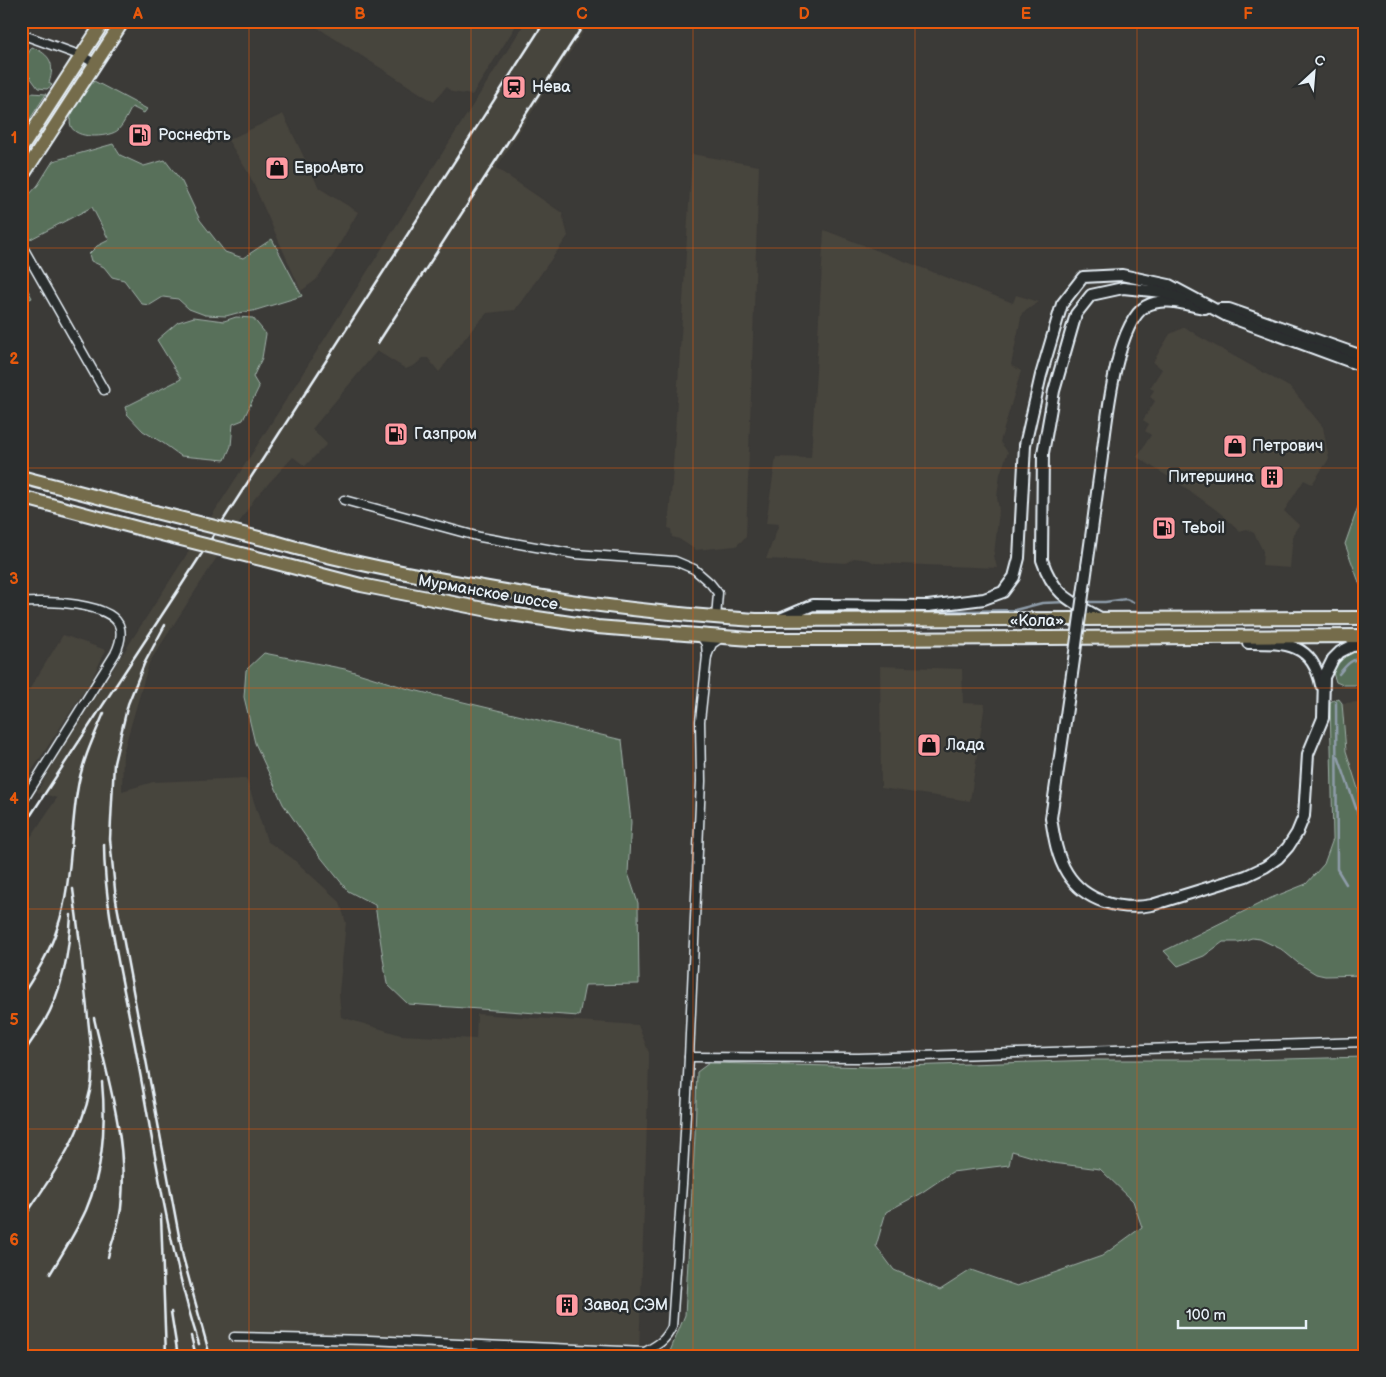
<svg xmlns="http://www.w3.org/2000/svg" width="1386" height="1377" font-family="'Balsamiq Sans',sans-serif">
	<rect width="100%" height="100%" fill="#3b3a37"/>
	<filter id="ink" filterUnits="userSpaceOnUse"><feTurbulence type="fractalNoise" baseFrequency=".02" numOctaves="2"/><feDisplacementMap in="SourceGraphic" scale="10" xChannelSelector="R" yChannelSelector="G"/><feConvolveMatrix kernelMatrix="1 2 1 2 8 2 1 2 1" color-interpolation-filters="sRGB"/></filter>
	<g filter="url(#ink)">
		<!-- built -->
		<g fill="#47443d">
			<polygon points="307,21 391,21 400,25 402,21 519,21 472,95 452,92 446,87 434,102"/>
			<polygon points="526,21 590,21 496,168 562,213 568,236 515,310 487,313 469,333 439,372 428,358 423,358 415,365 406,369 377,351 312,429 327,444 305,466 293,457 255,498 149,663 123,753 122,791 153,782 246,778 267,841 292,858 340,902 346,923 339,993 341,1017 401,1035 476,1039 477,1014 638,1025 649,1053 649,1065 639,1356 21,1356 21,852 57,798 37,792 60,751 251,455"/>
			<polygon points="283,114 319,188 358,212 332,257 316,280 301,291 249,174 228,140"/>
			<polygon points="692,154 759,166 746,537 736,546 696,550 679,539 672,537 671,529 668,528 672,482"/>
			<polygon points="824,230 1013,303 1016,295 1039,302 1022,313 1011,365 1021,371 1000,442 1008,452 1000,474 997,497 999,511 994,555 997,568 875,563 869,560 854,558 846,563 766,559 779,524 766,523 776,457 811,458"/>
			<polygon points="1185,327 1198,336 1291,388 1323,427 1329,459 1312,484 1304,480 1284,511 1299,525 1293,534 1290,568 1262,566 1263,551 1254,533 1246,529 1240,531 1219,512 1186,488 1137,457 1151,435 1145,431 1149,424 1143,420 1155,401 1150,397 1154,390 1150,388 1162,369 1153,362 1170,334"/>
			<polygon points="63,635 106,650 92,679 26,780 21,780 21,703"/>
			<polygon points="880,666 962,669 963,703 985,704 970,801 881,788"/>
			<polygon points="1358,702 1359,704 1365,704 1365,811 1346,751 1342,711 1342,703"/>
		</g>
		<!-- green -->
		<g fill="#596f5a" stroke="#a0b0a9" fill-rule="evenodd">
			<path d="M32,47c19,8 23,17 17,36l3,2 -5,4 -9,-1 -8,-11 -9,-5v-6z"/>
			<path d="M94,81l53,28 -3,4 -12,-6c-4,7 -8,17 -14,23 -8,8 -55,12 -47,-14 3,-10 16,-26 23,-35z"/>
			<polygon points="31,93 46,94 21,133 21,109"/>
			<polygon points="113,144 120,155 144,166 165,160 182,182 200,220 225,252 243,258 272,239 302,296 253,311 237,313 226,316 205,315 189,309 178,299 163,297 150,305 142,304 124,280 112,277 104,267 91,261 89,254 97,246 109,240 92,207 25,242 21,237 21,204 38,185 53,161"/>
			<polygon points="21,277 32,298 21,303"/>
			<polygon points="194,317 224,321 236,317 253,318 266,334 262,358 253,377 259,387 243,420 233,424 231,446 225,460 181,456 163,443 143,431 127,414 125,407 181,379 157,340 178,322"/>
			<polygon points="1365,499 1365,585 1360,585 1345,544 1359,504"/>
			<path d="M1365,647v38h-22l-7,-3 -3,-9c9,-17 14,-20 32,-26z"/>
			<polygon points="264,653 345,669 409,689 622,740 631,822 628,873 638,903 639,984 585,985 579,1016 408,1004 387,984 375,905 348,891 315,850 283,804 255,743 244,697 246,670"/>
			<polygon points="1338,698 1342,703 1346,751 1365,811 1365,975 1325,976 1316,974 1298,963 1281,949 1260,939 1252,938 1239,942 1223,942 1204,956 1178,966 1164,951 1271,898 1306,884 1324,864 1333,839 1330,702"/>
			<path d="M1365,1057v299h-697l17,-41 10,-180 2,-63 12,-9 163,4 225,-7h148zM1012,1151l41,12 47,6 33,32 9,26 -40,29 -85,30 -46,-16 -31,20 -46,-20 -18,-24 10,-34 35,-19 31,-21 57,-7z"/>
		</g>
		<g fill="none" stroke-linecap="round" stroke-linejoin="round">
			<!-- stream -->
			<g stroke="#8e9ca9" stroke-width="2.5">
				<polyline points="1085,602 1105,602 1126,599 1133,602"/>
				<polyline points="933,610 968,611 1015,610 1042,603 1067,602"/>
				<path d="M1339,674c8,-10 13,-16 26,-16"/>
				<polyline points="1336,702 1337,869 1346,884"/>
				<polyline points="1338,756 1365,834"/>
			</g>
			<!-- minor casing -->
			<g stroke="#e8f1f8" stroke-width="11">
				<g id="minor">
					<polyline points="21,34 82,56 96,64"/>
					<polyline points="21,244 104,390"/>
					<polyline points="344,500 480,537 575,554 675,561 694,569 710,583 718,593 716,618"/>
					<path d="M21,603c21,-3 94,-1 99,25 2,9 -1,18 -5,26l-94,150"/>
					<polyline points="700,635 706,644 707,656 712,644 722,637"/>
					<polyline points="689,1057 859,1058 1365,1042"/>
					<path d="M234,1337l135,3 276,12c14,-8 20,-11 27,-25l11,-157 6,-113 12,-276 -1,-60 7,-65"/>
				</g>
			</g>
			<!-- tertiary casing -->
			<g stroke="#e8f1f8" stroke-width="14">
				<g id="tertiary">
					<polyline points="1220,309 1229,309 1365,357"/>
					<path d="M1087,566c5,-34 9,-68 14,-102 5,-35 13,-139 45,-158 18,-10 40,-1 59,2"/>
					<polyline points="780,619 813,605 928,606 984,599 1003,592 1014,577 1019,558 1025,445 1041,375 1062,304 1083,277 1122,275 1169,285 1227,316 1365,367"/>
					<path d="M1102,619c-31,-18 -48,-23 -60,-59l1,-107 11,-62 22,-77 15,-19 32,-7 39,4 20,7"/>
					<path d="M1248,643c37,0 64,-1 73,42"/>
					<path d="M1071,681l-20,137c3,19 6,39 16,55 18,29 54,38 85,32l94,-29 19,-9 13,-9 10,-11 9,-14 7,-17 4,-62 15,-36 1,-41 9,-18 7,-7 12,-6 13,-1"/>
				</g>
			</g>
			<!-- primary casing -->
			<g stroke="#e8f1f8" stroke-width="16">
				<g id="primary">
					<polyline points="21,149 104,21"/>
					<polyline points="21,178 123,21"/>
					<polyline points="21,477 155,512"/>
					<polyline points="21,497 145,530"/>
					<path d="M275,542c60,18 123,30 185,41 98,18 196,31 296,37l609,-2"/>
					<polyline points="265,560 361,585 504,613 597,627 710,636 751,639 873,639 1365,636"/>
				</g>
			</g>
			<!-- minor -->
			<use href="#minor" stroke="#2a2d2e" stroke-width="8"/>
			<!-- tertiary -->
			<use href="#tertiary" stroke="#2a2d2e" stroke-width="10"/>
			<!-- primary -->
			<use href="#primary" stroke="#746c4b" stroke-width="12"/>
			<!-- rail -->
			<g stroke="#e8f1f8" stroke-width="2.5">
				<polyline points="378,343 586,21"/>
				<polyline points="165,625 144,664 128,704 114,763 110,839 116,900 183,1257 210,1356"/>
				<polyline points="21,830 177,592 545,21"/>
				<path d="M104,844c0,65 19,137 31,202 19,100 33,201 64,298"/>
				<path d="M21,997c14,-22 28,-43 36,-68 15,-43 13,-92 20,-137 4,-28 16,-54 27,-79"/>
				<path d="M94,1018c14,62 35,127 27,190 -2,17 -9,33 -13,49"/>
				<path d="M21,1057c7,-11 15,-22 22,-33 20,-34 26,-71 28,-109"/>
				<polyline points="161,1215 166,1356"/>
				<path d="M21,1222c27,-41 59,-82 69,-131 5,-22 0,-51 -2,-73 -4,-43 -9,-86 -15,-129"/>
				<path d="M50,1274c13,-21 26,-42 36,-64 17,-40 20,-86 16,-128"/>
				<polyline points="171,1312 178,1356"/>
				<polyline points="191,1336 196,1356"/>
			</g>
			<!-- tertiary-bridge casing -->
			<g stroke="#e8f1f8" stroke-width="14" stroke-linecap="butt">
				<polyline id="tertiary-bridge" points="1071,681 1087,566"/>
			</g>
			<!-- primary-bridge casing -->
			<g stroke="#e8f1f8" stroke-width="16" stroke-linecap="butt">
				<g id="primary-bridge">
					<polyline points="155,512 275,542"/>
					<polyline points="145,530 265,560"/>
				</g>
			</g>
			<!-- tertiary-bridge -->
			<use href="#tertiary-bridge" stroke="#2a2d2e" stroke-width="10"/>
			<!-- primary-bridge -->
			<use href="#primary-bridge" stroke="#746c4b" stroke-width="12"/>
		</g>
	</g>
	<!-- grid -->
	<path fill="none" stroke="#e8590c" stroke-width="1" stroke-opacity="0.55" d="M249,21v1335M471,21v1335M693,21v1335M915,21v1335M1137,21v1335M21,248h1344M21,468h1344M21,688h1344M21,909h1344M21,1129h1344"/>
	<!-- icons -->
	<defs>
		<g id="station-square" transform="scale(1.25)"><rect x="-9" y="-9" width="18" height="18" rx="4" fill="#ff9aa2" stroke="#2a2d2e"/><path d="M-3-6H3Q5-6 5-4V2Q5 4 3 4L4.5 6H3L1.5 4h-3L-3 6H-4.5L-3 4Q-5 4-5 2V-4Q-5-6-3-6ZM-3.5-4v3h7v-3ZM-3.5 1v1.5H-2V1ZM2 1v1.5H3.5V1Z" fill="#111"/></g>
		<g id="fuel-square" transform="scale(1.25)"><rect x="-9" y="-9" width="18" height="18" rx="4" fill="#ff9aa2" stroke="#2a2d2e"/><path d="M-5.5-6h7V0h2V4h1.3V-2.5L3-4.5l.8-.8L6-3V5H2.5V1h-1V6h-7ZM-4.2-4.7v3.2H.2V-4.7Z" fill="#111"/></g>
		<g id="shop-square" transform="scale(1.25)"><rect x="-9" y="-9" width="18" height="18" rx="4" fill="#ff9aa2" stroke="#2a2d2e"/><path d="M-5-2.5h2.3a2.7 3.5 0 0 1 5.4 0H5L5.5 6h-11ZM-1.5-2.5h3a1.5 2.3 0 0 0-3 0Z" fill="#111"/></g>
		<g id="building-square" transform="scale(1.25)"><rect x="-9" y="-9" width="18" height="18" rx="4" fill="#ff9aa2" stroke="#2a2d2e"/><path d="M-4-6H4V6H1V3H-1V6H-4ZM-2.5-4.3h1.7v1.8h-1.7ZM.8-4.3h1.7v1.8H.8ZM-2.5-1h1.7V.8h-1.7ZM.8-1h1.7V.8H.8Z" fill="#111"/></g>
	</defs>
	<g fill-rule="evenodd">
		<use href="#station-square" x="514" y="87"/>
		<use href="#fuel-square" x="140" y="135"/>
		<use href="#shop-square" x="277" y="168"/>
		<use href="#fuel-square" x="396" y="434"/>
		<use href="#shop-square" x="1235" y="446"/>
		<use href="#building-square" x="1272" y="477"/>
		<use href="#fuel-square" x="1164" y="528"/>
		<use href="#shop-square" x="929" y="745"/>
		<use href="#building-square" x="567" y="1305"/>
	</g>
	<g text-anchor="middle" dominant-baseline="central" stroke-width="5" stroke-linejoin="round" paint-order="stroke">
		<!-- poi labels -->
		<g font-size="16" fill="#e8f1f8" stroke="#2a2d2e" text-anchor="start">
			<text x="532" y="87">Нева</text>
			<text x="158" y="135">Роснефть</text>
			<text x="294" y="168">ЕвроАвто</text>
			<text x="414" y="434">Газпром</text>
			<text x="1252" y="446">Петрович</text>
			<text x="1254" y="477" text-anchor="end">Питершина</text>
			<text x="1182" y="528">Teboil</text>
			<text x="946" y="745">Лада</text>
			<text x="584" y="1305">Завод СЭМ</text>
		</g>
		<!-- street labels -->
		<g font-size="16" fill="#e8f1f8" stroke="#2a2d2e">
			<text transform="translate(488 593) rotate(10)">Мурманское шоссе</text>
			<text x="1037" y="621">«Кола»</text>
		</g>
	</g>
	<!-- margin -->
	<rect width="1386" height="1377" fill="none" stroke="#2a2d2e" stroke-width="55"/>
	<!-- north arrow -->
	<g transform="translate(1314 72) rotate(26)" stroke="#2a2d2e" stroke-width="4" paint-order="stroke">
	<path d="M0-4L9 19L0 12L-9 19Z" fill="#e8f1f8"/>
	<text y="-8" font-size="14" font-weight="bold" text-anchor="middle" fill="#e8f1f8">С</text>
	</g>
	<!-- scale -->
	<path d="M1178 1320v8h128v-8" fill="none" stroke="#e8f1f8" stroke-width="2.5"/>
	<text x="1186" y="1320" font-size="15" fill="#e8f1f8" stroke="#2a2d2e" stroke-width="4" paint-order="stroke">100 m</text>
	<rect x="28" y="28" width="1330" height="1322" fill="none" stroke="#e8590c" stroke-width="2"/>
	<g font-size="16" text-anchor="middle" font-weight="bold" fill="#e8590c">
		<text x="138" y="19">A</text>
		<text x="360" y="19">B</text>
		<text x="582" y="19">C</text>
		<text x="804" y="19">D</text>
		<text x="1026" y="19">E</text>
		<text x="1248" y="19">F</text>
		<text x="14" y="143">1</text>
		<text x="14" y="364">2</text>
		<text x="14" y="584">3</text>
		<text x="14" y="804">4</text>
		<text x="14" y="1025">5</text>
		<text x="14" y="1245">6</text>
	</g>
</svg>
